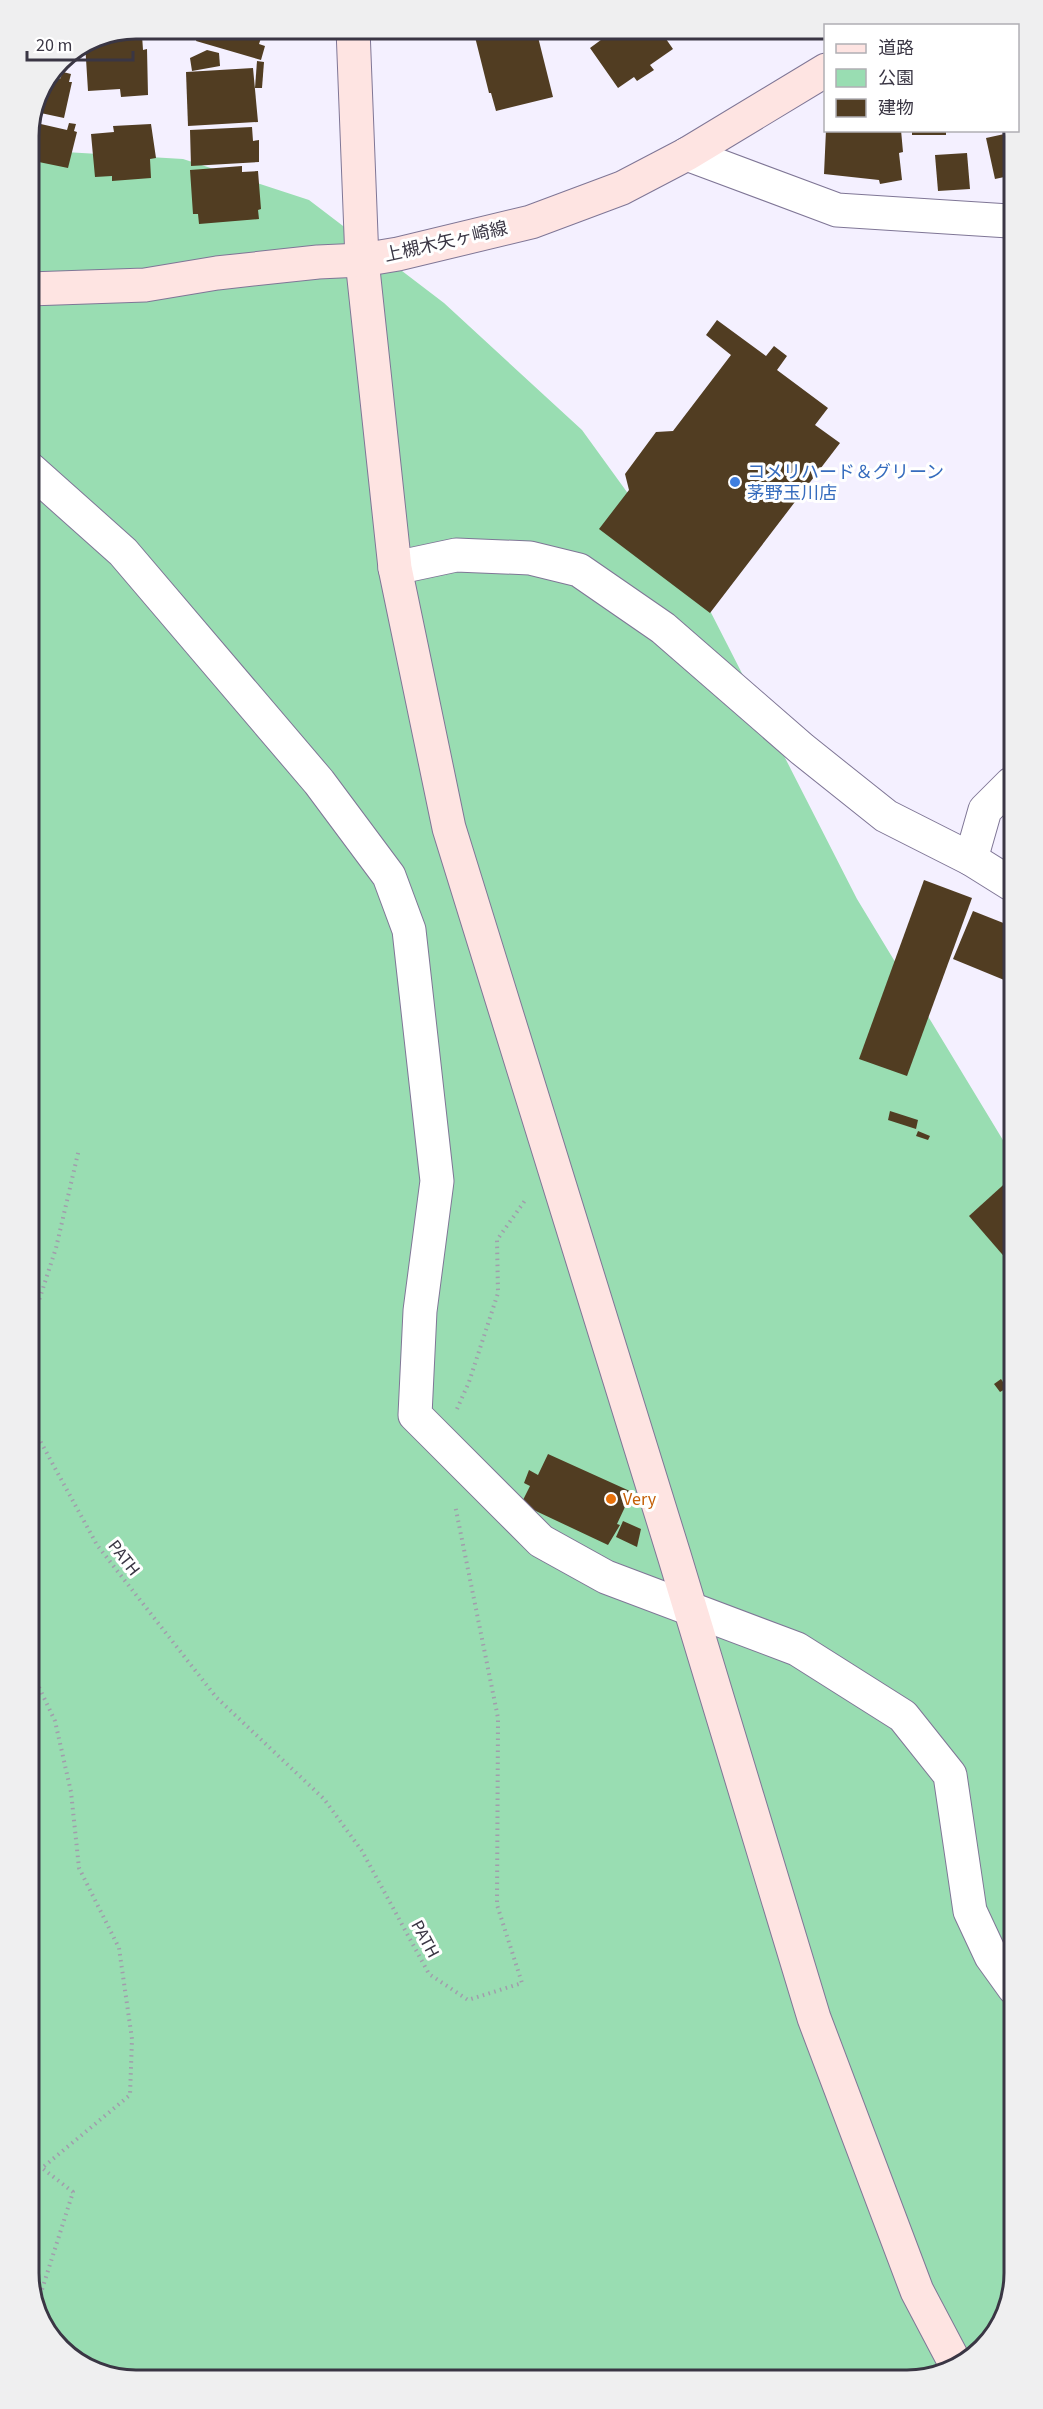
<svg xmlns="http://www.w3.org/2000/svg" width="1043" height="2409" font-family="'Source Sans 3','Noto Sans JP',sans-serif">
	<rect width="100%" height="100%" fill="#f4f0ff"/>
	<!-- green -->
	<polygon fill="#99ddb2" points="65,152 183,159 309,200 444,303 582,430 703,597 857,899 1012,1155 1014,2274 993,2338 942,2375 128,2380 71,2359 34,2308 29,165"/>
	<!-- building -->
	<g fill="#513d22">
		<polygon points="136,28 159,29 157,38 142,35 143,50 147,49 148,95 121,97 120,89 88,91 85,43 95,37 131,32 131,29"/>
		<polygon points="213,29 264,29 259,44 265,46 261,60 196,41 199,31 211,35"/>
		<polygon points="473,29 536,29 553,97 496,111 491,93 489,93"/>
		<polygon points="605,29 659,29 673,49 650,65 654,70 637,81 634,77 618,88 590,48 609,34"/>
		<polygon points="207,50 219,53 220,66 192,71 190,58"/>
		<polygon points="257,61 264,62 262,88 255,88"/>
		<polygon points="253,68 258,122 188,126 186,72"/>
		<polygon points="63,72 71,74 69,82 72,82 64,118 36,112 52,77 60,79"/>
		<polygon points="32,122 67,130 69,123 76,124 74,131 77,132 68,168 29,160 29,129"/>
		<polygon points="151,124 156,158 150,159 151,178 112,181 112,176 95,177 91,134 114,132 113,126"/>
		<polygon points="252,127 253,141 259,140 259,162 191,166 190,130"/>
		<polygon points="826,130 901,130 903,152 899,153 902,180 880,184 879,180 824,174"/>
		<rect x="912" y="130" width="34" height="5"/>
		<polygon points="1009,133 1009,176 995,179 986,138"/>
		<polygon points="967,153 970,189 938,191 935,155"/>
		<polygon points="242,166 242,172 258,171 261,209 258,210 259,219 199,224 198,214 193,214 190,170"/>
		<polygon points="717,320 766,356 774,346 787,356 777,370 828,408 815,425 840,443 710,613 599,529 629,490 625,474 656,432 673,431 731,355 706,335"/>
		<polygon points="1010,838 1011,838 1011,853 1006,851"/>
		<polygon points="924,880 972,898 907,1076 859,1059"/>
		<polygon points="973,911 1011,926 1009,982 953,959"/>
		<polygon points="890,1111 918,1120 916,1129 888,1120"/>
		<polygon points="1011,1129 1011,1143 1006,1140"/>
		<polygon points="918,1131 930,1136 928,1140 916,1136"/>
		<polygon points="1012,1177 1012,1257 1008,1261 969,1216"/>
		<polygon points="1001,1379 1007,1388 1000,1392 994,1384"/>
		<polygon points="548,1454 632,1492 617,1524 620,1525 608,1545 521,1504 530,1486 524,1483 529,1470 538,1475"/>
		<polygon points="623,1521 641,1529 637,1547 616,1537"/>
	</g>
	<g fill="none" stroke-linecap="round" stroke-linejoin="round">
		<!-- street casing -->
		<g stroke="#7f7696" stroke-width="35">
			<g id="street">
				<polyline points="687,154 837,210 1009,221"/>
				<polyline points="30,469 123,552 319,782 389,876 409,930 437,1181 420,1311 415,1415 541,1541 606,1577 797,1649 903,1716 950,1775 970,1911 991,1956 1014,1988"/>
				<polyline points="395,568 456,555 530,558 579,570 663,628 802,749 886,816 971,859 1011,884"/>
				<polyline points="971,859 985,810 1011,784"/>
			</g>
		</g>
		<!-- secondary casing -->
		<g stroke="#7f7696" stroke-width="35">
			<g id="secondary">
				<polyline points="353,29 362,260 395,568 449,828 674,1555 814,2018 917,2291 956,2365"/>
				<polyline points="29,289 145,285 217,273 318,262 362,260 398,254 531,222 622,188 687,154 826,70"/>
			</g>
		</g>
		<!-- path -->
		<g stroke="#a19dac" stroke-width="4" stroke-dasharray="1.5 4.5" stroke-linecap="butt">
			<polyline points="32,1322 56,1248 79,1149"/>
			<polyline points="457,1409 469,1382 498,1293 497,1240 526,1199"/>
			<polyline points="32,1426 97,1545 216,1697 324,1799 362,1851 429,1974 468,2000 522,1983 497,1905 498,1718 455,1505"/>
			<polyline points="33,1646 37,1683 55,1721 71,1792 79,1868 119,1948 132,2039 130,2095 42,2168 73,2192 39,2299 37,2312"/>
		</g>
		<!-- street -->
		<use href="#street" stroke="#fff" stroke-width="33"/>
		<!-- secondary -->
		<use href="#secondary" stroke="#fee4e2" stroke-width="33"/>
	</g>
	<!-- markers -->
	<circle fill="#3f7fe0" stroke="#fff" stroke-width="2" cx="735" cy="482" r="6"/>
	<circle fill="#e8710a" stroke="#fff" stroke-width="2" cx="611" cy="1499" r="6"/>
	<g text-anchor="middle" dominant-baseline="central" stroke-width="6" stroke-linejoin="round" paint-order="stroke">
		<!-- street labels -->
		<g font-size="18" fill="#3a3644" stroke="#fff">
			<text transform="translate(446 242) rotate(-13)">上槻木矢ヶ崎線</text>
			<text transform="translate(124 1558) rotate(52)">PATH</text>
			<text transform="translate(425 1939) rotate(62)">PATH</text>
		</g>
		<!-- shop labels -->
		<g font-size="18" fill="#366cbe" stroke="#fff" text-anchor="start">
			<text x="747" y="472">コメリハード＆グリーン<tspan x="747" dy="21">茅野玉川店</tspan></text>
		</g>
		<!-- food labels -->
		<g font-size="18" fill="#c56008" stroke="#fff" text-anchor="start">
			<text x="623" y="1499">Very</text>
		</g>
	</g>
	<!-- crop -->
	<path d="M0 0H1043V2409H0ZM136 39H907A97 97 0 0 1 1004 136V2273A97 97 0 0 1 907 2370H136A97 97 0 0 1 39 2273V136A97 97 0 0 1 136 39Z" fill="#efeff0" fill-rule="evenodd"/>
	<path fill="none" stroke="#3a3644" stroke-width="3" d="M136 39H907A97 97 0 0 1 1004 136V2273A97 97 0 0 1 907 2370H136A97 97 0 0 1 39 2273V136A97 97 0 0 1 136 39Z"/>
	<!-- legend -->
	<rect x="824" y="24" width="195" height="108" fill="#ffffff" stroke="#b0afb4" stroke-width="1.5"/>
	<rect x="836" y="44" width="30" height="9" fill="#fee4e2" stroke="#b0afb4" stroke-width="1.5"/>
	<text x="878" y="54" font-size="18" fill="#3a3644">道路</text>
	<rect x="836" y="69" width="30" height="18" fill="#99ddb2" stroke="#b0afb4" stroke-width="1.5"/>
	<text x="878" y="84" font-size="18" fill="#3a3644">公園</text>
	<rect x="836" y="99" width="30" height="18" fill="#513d22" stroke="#b0afb4" stroke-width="1.5"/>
	<text x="878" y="114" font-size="18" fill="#3a3644">建物</text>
	<!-- scale -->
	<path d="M27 51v9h106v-9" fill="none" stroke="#3a3644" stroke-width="3"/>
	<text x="36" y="51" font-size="18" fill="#3a3644" stroke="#ffffff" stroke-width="4.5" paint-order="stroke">20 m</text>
</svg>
